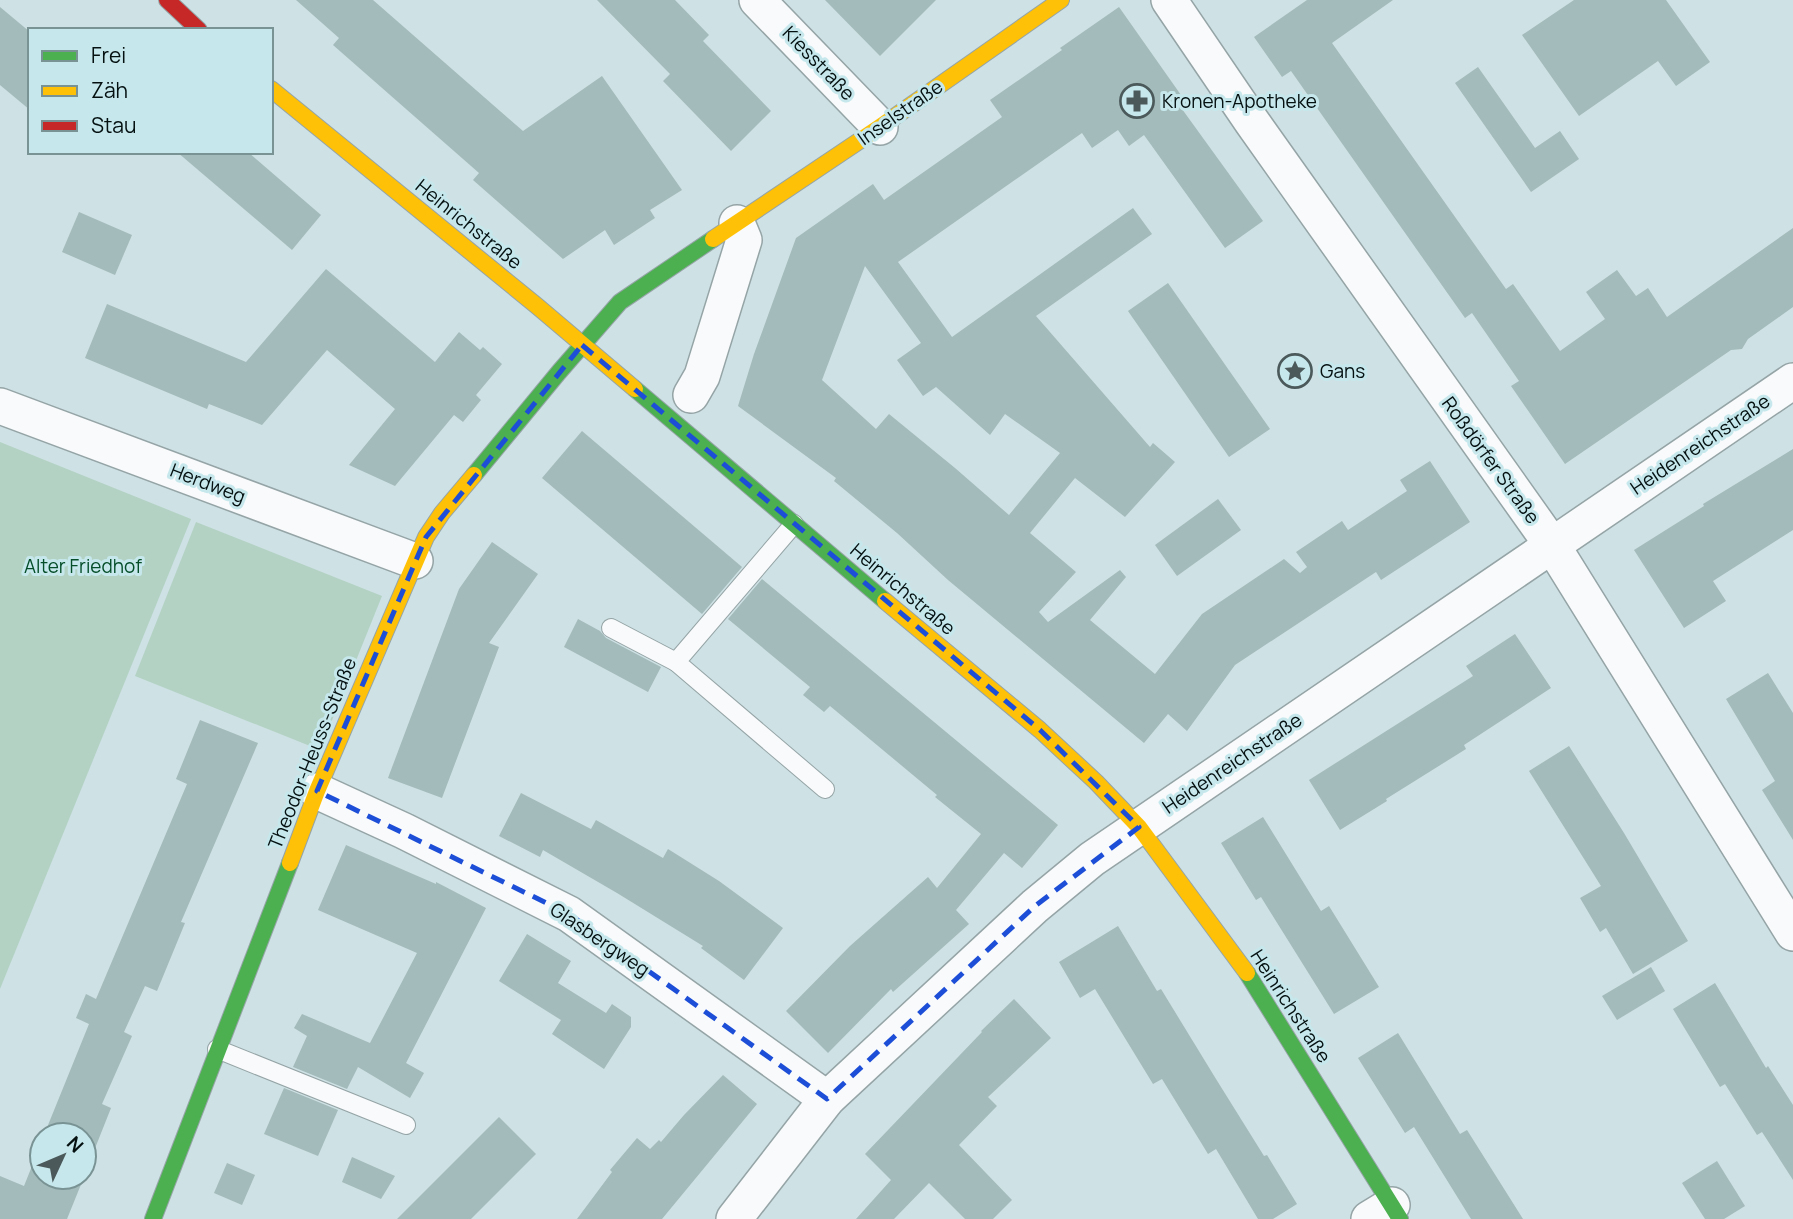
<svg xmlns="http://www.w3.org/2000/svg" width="1793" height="1219" font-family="Manrope,sans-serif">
	<rect width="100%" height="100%" fill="#cee1e4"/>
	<!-- green -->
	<g fill="#b3d2c4">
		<polygon points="0,442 191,519 0,989"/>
		<polygon points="196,522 382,596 320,750 135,676"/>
	</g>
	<!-- building -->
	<g fill="#a3bbba" fill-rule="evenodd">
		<polygon points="296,0 373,0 523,131 602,76 682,190 650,210 655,218 614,245 605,230 563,259 473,180 479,173 333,45 339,38"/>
		<polygon points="597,0 675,0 709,35 703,41 771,111 731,151 663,81 670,74"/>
		<polygon points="825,0 936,0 880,56"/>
		<polygon points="1307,0 1393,0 1332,43 1506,289 1513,284 1560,351 1605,319 1586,292 1617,270 1636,296 1648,288 1667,317 1793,228 1793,307 1748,339 1742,349 1731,350 1565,464 1511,386 1519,381 1472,313 1465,318 1291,71 1282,77 1254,37"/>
		<polygon points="1574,0 1666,0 1710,62 1676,86 1658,61 1579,116 1522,35"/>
		<polygon points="0,7 30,32 30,110 0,85"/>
		<path d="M1119,7l69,98 -6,4 81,112 -38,27 -81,-113 -15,11 -11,-16 -26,18 -10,-15 -184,129 54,75 181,-129 19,26 -116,82 114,131 3,-4 22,19 -50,55 -50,-39 -45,55 46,39 -37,40 9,10 72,-52 6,7 -36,43 65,54 47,-60 82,-55 16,14 7,-6 -11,-15 46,-31 6,9 59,-39 -7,-11 30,-19 40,61 -89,58 -5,-8 -141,93 -48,66 -19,-17 -24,29 -196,-163 -51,-47 -63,-52 2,-3 -98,-72 16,-52 42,-116 77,-54 11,16 118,-83 -12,-17 72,-50 -2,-2zM865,266l56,77 -24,17 26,36 13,-9 54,48 15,-21 55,39 -51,62 -54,-47 -66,-54 -13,15 -54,-49z"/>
		<polygon points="1478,67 1535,148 1560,131 1579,159 1531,192 1455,83"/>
		<polygon points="177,152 248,152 321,215 292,250"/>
		<polygon points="79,212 132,235 115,275 62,252"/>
		<polygon points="326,269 435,362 459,332 480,350 483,347 502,364 476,395 481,400 463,422 454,415 395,486 349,465 395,409 327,350 262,425 209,404 207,409 85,358 107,304 246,362"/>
		<polygon points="1168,283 1270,429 1229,457 1128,311"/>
		<polygon points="582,431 742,567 702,614 542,478"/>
		<polygon points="1793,449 1793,530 1713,581 1726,601 1684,628 1634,550 1704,506 1703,504"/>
		<polygon points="1218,499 1241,530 1177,576 1155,545"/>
		<polygon points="492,542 538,574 489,643 499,647 442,798 388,778 459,589"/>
		<polygon points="762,579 1058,825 1022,868 1004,853 956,910 969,924 893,992 891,989 828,1053 786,1011 850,946 928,877 937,888 981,834 935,797 937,795 830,706 824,712 803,695 810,687 728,619"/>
		<polygon points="578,619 600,631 606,638 661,667 648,692 564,647"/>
		<polygon points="1515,634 1551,688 1464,745 1466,749 1386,799 1387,801 1340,830 1309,780 1473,676 1466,666"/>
		<polygon points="1768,673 1793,713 1793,840 1762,790 1775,781 1726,699"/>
		<polygon points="200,720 258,743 181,922 185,923 157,991 145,986 124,1032 132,1036 102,1104 111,1108 84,1176 84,1135 44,1135 89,1024 76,1018 86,994 96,999 187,784 176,779"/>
		<polygon points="1569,746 1624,833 1688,941 1633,974 1606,928 1600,932 1580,898 1601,886 1529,771"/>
		<polygon points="521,793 591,829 596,820 663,858 668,849 719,881 783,928 744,980 701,948 703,946 617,893 543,850 540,857 499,836"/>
		<polygon points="1263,817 1321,911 1329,906 1379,987 1334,1014 1261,897 1256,900 1221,843"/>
		<polygon points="346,845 436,884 436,882 486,908 406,1063 424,1073 410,1098 358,1067 347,1089 293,1067 307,1036 294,1028 302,1014 370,1043 417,953 318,910"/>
		<polygon points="1118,926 1157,991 1161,989 1216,1079 1264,1156 1267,1155 1297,1204 1273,1219 1258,1219 1216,1149 1208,1154 1162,1079 1153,1084 1095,989 1080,998 1059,962"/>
		<polygon points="527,934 571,961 558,983 606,1013 612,1004 631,1017 631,1027 604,1069 552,1034 561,1020 499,981"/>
		<polygon points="1651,967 1665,991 1617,1020 1602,996"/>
		<polygon points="1715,983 1766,1068 1768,1066 1793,1105 1793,1180 1762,1132 1757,1135 1725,1084 1720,1087 1673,1009"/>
		<polygon points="1014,999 1051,1038 988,1097 997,1106 959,1145 1012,1200 993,1219 965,1219 929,1183 894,1219 856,1219 891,1180 865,1154 982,1032 981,1031"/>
		<polygon points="1398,1033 1460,1134 1467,1130 1523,1219 1471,1219 1414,1127 1405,1133 1358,1058"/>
		<polygon points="723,1075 757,1104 662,1219 577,1219 612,1172 610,1170 637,1138 650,1149 659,1140 661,1142 684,1115"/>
		<polygon points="284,1088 338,1110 318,1156 264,1134"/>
		<polygon points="499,1117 536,1154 471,1219 397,1219"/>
		<polygon points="42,1141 42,1177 84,1177 67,1219 0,1219 0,1176 24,1186"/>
		<polygon points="352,1157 395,1176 381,1199 342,1182"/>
		<polygon points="1717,1161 1745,1206 1724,1219 1705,1219 1682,1183"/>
		<polygon points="227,1163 255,1175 242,1205 214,1193"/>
	</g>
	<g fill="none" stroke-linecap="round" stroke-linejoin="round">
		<!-- lane casing -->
		<g stroke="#95a4a6" stroke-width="20">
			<g id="lane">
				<polyline points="794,524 676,662 825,789"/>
				<polyline points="611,628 676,662"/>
				<polyline points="217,1049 406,1125"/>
			</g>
		</g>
		<!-- street casing -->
		<g stroke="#95a4a6" stroke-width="38">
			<g id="street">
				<polyline points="757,0 880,127"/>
				<polyline points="1169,0 1252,122 1552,545 1793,933"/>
				<polyline points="691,395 702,376 744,240 737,223"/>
				<polyline points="0,406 415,561"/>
				<polyline points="317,791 404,831 569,914 827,1099"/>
				<polyline points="734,1219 827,1099 1035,906 1092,859 1793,381"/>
				<polyline points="1369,1219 1392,1205"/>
			</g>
		</g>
		<!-- fast casing -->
		<g stroke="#95a4a6" stroke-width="18">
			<g id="fast">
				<polyline points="635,389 885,601"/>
				<polyline points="474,475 559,372 620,302 713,239"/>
				<polyline points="1247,973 1400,1219"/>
				<polyline points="153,1219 290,863"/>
			</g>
		</g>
		<!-- slow casing -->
		<g stroke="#95a4a6" stroke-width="18">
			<g id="slow">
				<polyline points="271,89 537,306 635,389"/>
				<polyline points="713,239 880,127 1061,0"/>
				<polyline points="885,601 1040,730 1096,782 1139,827 1247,973"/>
				<polyline points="290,863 317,791 426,537 442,513 474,475"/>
			</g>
		</g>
		<!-- jam casing -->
		<g stroke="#95a4a6" stroke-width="18">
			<polyline id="jam" points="167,0 199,30"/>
		</g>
		<!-- lane -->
		<use href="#lane" stroke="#f8fafb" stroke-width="18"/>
		<!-- street -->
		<use href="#street" stroke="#f8fafb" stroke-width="35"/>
		<!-- fast -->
		<use href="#fast" stroke="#4caf50" stroke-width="16"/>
		<!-- slow -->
		<use href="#slow" stroke="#ffc107" stroke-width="16"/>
		<!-- jam -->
		<use href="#jam" stroke="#c62828" stroke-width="16"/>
	</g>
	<!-- marked area -->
	<path fill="none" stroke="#1d4ed8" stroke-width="5" stroke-dasharray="14 9" stroke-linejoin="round" d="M582,345l458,385 99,97 -104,79 -208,193 -258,-185 -252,-123 109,-254z"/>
	<!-- icons -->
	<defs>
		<g id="pharmacy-ring" transform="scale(1.75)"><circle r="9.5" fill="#c6e8ec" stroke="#4b595b" stroke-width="1.5"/><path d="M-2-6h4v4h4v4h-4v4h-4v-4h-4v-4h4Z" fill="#4b595b"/></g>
		<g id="sight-ring" transform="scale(1.75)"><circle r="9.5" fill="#c6e8ec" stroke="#4b595b" stroke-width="1.5"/><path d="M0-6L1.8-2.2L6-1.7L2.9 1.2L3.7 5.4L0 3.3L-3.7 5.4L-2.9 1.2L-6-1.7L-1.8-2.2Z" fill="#4b595b"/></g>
	</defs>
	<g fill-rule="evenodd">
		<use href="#pharmacy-ring" x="1137" y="101"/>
		<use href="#sight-ring" x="1295" y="371"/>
	</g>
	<g text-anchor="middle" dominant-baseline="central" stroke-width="6" stroke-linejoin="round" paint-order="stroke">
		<!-- street labels -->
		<g font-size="19" fill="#051011" stroke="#c6e8ec">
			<text transform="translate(819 63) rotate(46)">Kiesstraße</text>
			<text transform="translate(900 112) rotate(-35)">Inselstraße</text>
			<text transform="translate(469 224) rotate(39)">Heinrichstraße</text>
			<text transform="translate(1700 444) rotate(-34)">Heidenreichstraße</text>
			<text transform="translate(1491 460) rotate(54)">Roßdörfer Straße</text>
			<text transform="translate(208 483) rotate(21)">Herdweg</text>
			<text transform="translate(903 589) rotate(40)">Heinrichstraße</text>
			<text transform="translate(312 753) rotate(-68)">Theodor-Heuss-Straße</text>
			<text transform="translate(1232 763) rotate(-34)">Heidenreichstraße</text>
			<text transform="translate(600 939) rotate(34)">Glasbergweg</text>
			<text transform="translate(1291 1006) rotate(57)">Heinrichstraße</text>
		</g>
		<!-- poi labels -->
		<g font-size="19" fill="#051011" stroke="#c6e8ec" text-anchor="start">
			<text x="1162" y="101">Kronen-Apotheke</text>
			<text x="1320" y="371">Gans</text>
		</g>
		<!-- park labels -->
		<g font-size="19" fill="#064e2a" stroke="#c6e8ec">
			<text x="83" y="566">Alter Friedhof</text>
		</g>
	</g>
	<!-- legend -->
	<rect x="28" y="28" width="245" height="126" fill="#c6e8ec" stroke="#799294" stroke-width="2"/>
	<rect x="42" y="51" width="35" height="10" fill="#4caf50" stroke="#799294" stroke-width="2"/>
	<text x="91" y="63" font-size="21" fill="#051011">Frei</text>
	<rect x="42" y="86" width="35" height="10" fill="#ffc107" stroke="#799294" stroke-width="2"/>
	<text x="91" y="98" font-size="21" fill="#051011">Zäh</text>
	<rect x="42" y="121" width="35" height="10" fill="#c62828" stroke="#799294" stroke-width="2"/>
	<text x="91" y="133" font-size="21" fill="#051011">Stau</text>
	<!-- north arrow -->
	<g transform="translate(63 1156) rotate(46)"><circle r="33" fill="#c6e8ec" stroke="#799294" stroke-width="2"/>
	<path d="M0-5L12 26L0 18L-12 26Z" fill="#4b595b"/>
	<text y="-10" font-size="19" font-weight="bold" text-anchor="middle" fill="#051011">N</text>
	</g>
</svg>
